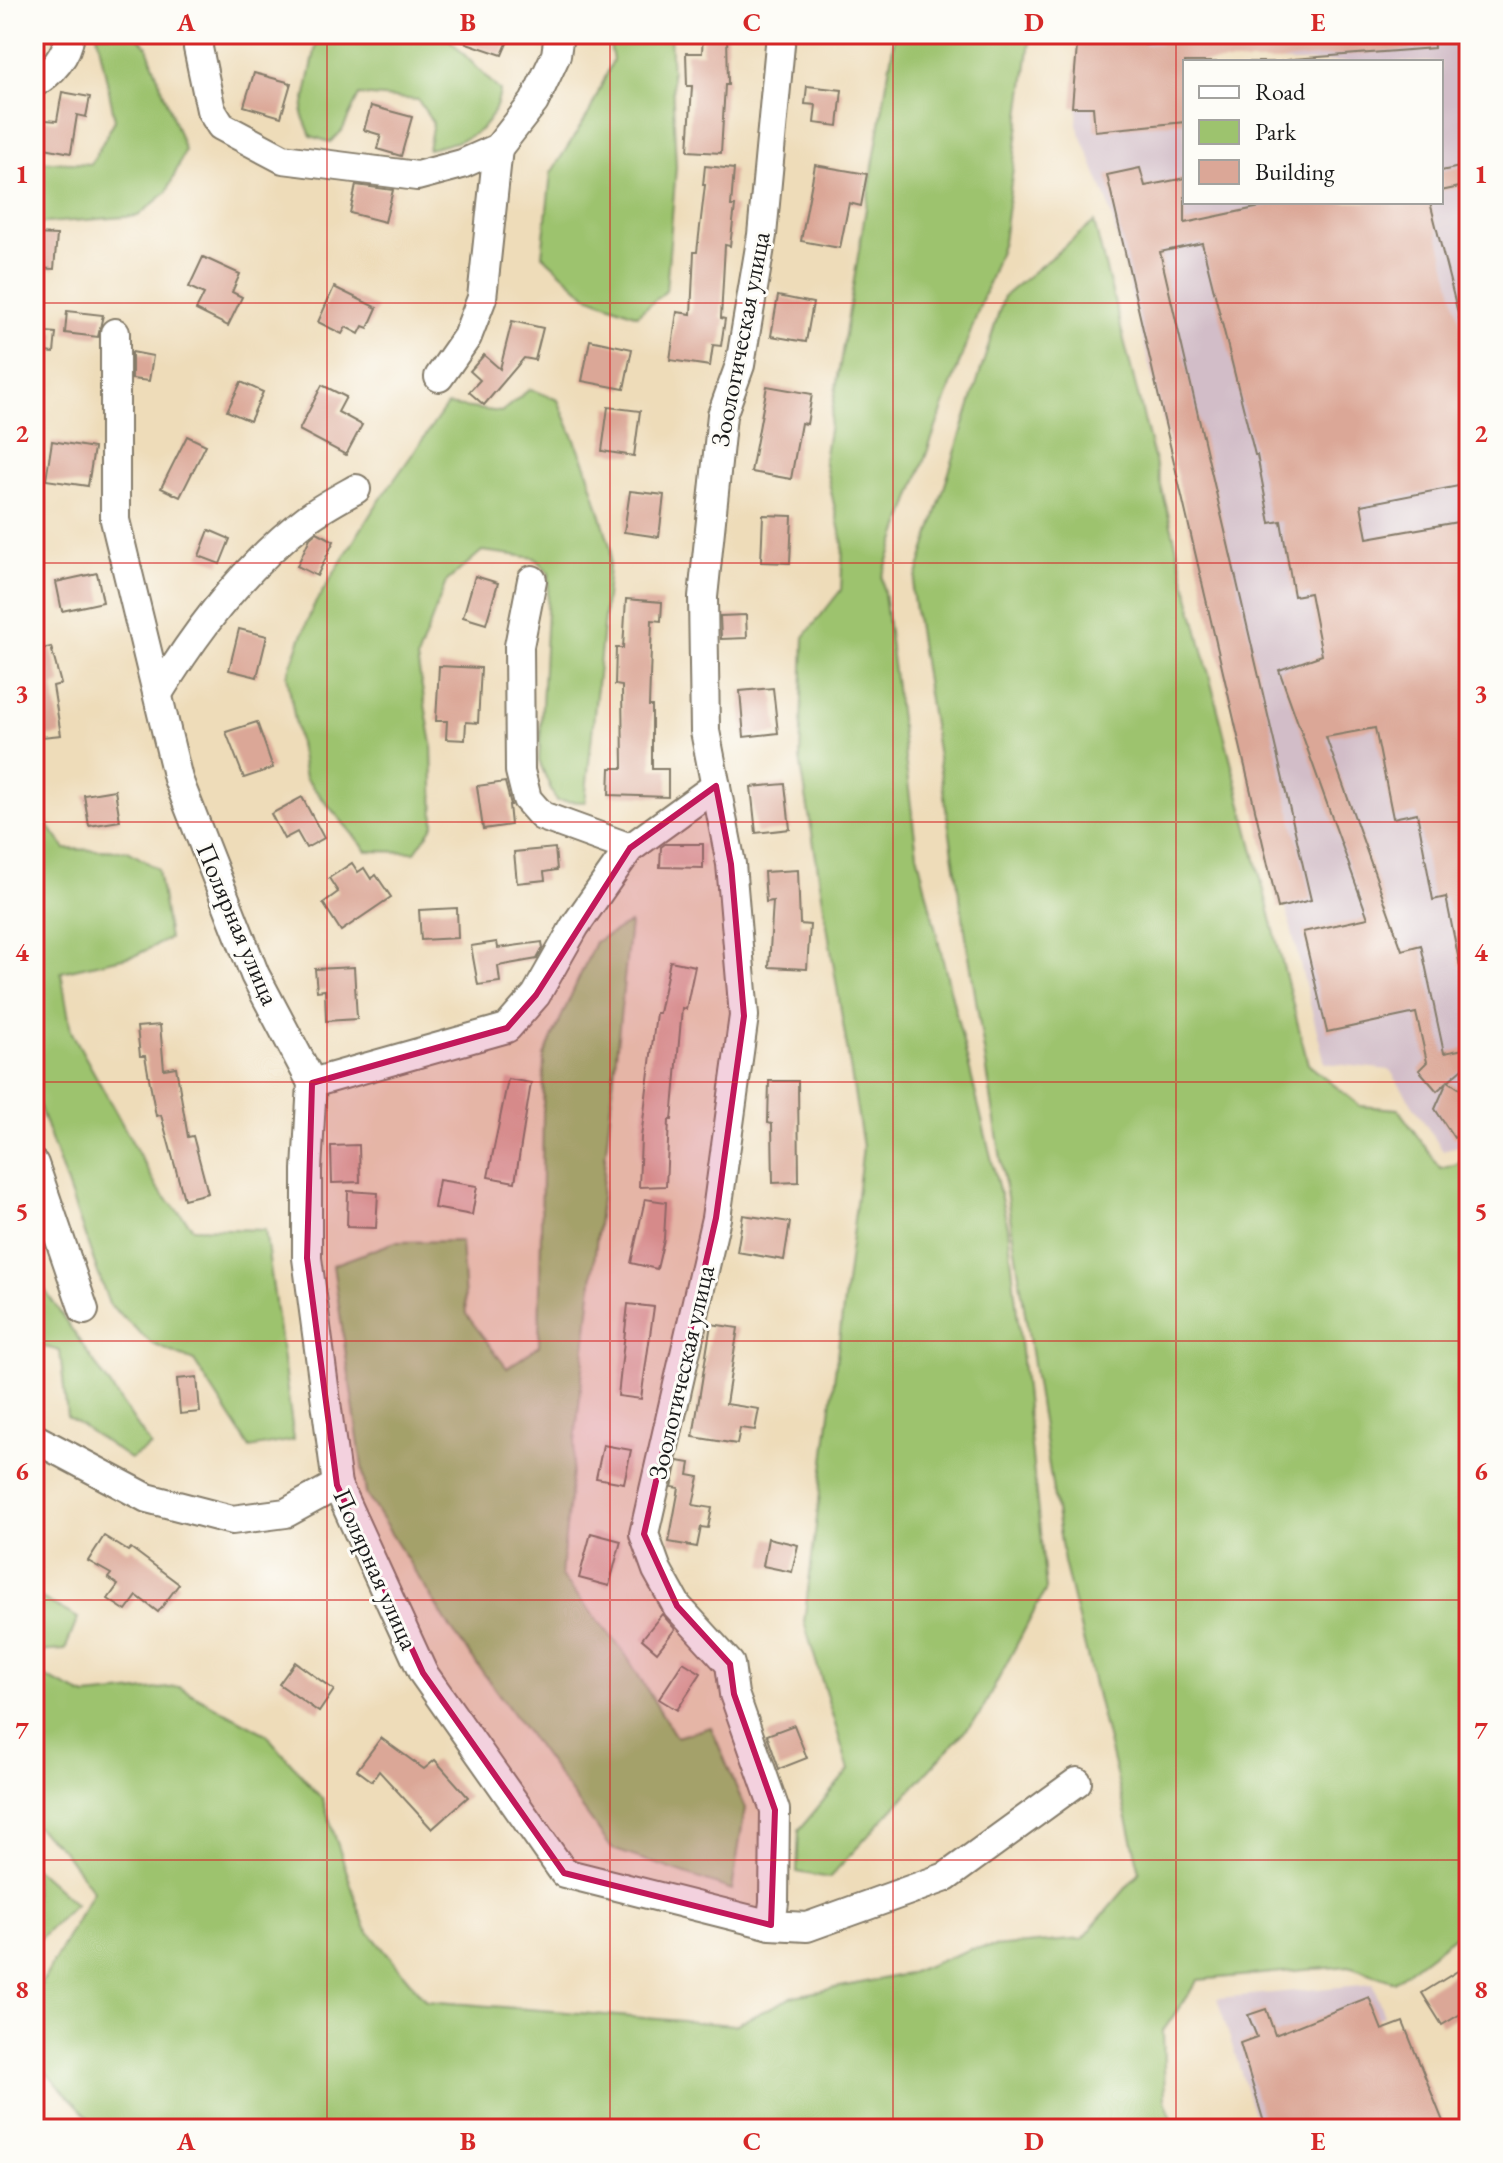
<svg xmlns="http://www.w3.org/2000/svg" width="1503" height="2163" font-family="'EB Garamond',serif">
	<rect width="100%" height="100%" fill="#fdfcf7"/>
	<filter id="ink" filterUnits="userSpaceOnUse"><feTurbulence type="fractalNoise" baseFrequency=".0125" numOctaves="2"/><feDisplacementMap in="SourceGraphic" scale="16" xChannelSelector="R" yChannelSelector="G"/><feConvolveMatrix kernelMatrix="1 2 1 2 8 2 1 2 1" color-interpolation-filters="sRGB"/></filter>
	<filter id="wash" filterUnits="userSpaceOnUse"><feTurbulence type="fractalNoise" baseFrequency=".006" numOctaves="4" result="noise"/><feDisplacementMap in="SourceGraphic" scale="32" xChannelSelector="R" yChannelSelector="G"/><feGaussianBlur stdDeviation="1.8" result="paint"/><feColorMatrix in="noise" values="0 0 0 0 0 0 0 0 0 0 0 0 0 0 0 0 0 1.4 0 .05"/><feComposite in="paint" operator="in"/></filter>
	<g filter="url(#wash)">
		<rect width="100%" height="100%" fill="#eedcb9"/>
		<!-- industrial -->
		<g fill="#d2bdc8" fill-rule="evenodd">
			<path d="M1080,34h389v1108l-26,9 -53,-81 -65,-7 -217,-861 -31,-77zM1185,62h256v140h-256z"/>
			<polygon points="1373,1984 1384,2016 1359,2023 1402,2129 1259,2129 1217,1998"/>
		</g>
		<!-- green -->
		<g fill="#9dc36e" stroke="#5c7045" stroke-width="2">
			<polygon points="97,34 135,34 147,47 185,151 167,192 138,216 34,224 34,161 91,164 115,120"/>
			<path d="M315,34h129l56,57c-7,43 -34,49 -72,58l5,-26 -15,-23 -59,-5 -17,36 -12,11 -19,-6 -9,-22 14,-68z"/>
			<polygon points="608,34 670,34 676,167 666,291 637,315 587,296 542,255 551,173 589,113 613,60"/>
			<polygon points="895,34 1031,34 1003,242 882,577 917,853 1008,1227 1046,1589 979,1716 829,1878 797,1872 799,1830 849,1770 804,1622 863,1147 800,759 804,637 841,590 843,545 824,460"/>
			<polygon points="1094,222 1308,1064 1360,1106 1398,1109 1441,1169 1469,1160 1469,1925 1394,1982 1349,1966 1198,1980 1163,2031 1165,2100 1176,2129 100,2129 34,2060 34,1997 93,1891 63,1850 34,1825 34,1672 86,1696 179,1687 266,1734 323,1800 365,1927 426,2001 735,2025 794,1996 907,1974 970,1949 1082,1939 1140,1872 1064,1562 912,591 1004,296"/>
			<polygon points="530,389 558,400 586,466 611,549 585,802 556,801 539,761 549,573 535,558 482,551 446,582 417,659 432,744 434,825 415,852 367,851 305,778 287,675 313,607 373,510 447,405 501,412"/>
			<polygon points="34,806 65,849 128,851 158,869 169,939 136,955 61,972 71,1031 158,1189 193,1228 265,1230 294,1440 250,1448 194,1361 152,1344 109,1304 34,1091"/>
			<polygon points="630,923 561,1576 624,1652 676,1737 711,1727 745,1808 732,1890 612,1849 451,1629 366,1494 333,1265 395,1242 461,1241 466,1314 507,1368 539,1346 544,1056 595,942"/>
			<polygon points="34,1274 151,1446 130,1459 67,1416 60,1351 34,1344"/>
			<polygon points="34,1594 78,1618 65,1650 34,1652"/>
			<polygon points="34,1867 75,1904 34,1944"/>
		</g>
		<g id="blocks">
			<!-- building -->
			<g fill="#dba797">
				<polygon points="449,34 511,34 502,55 449,37"/>
				<polygon points="703,34 727,34 728,85 725,85 721,153 688,151 692,86 687,86 686,53 702,53"/>
				<polygon points="1078,34 1144,34 1145,45 1261,34 1433,34 1434,48 1293,59 1280,62 1185,62 1185,122 1095,131 1093,107 1072,107"/>
				<polygon points="254,73 291,83 281,117 244,106"/>
				<polygon points="807,86 842,90 838,126 814,123 816,105 805,104"/>
				<polygon points="62,92 90,97 86,117 77,115 71,153 34,146 34,119 57,121"/>
				<polygon points="371,106 412,117 401,156 377,149 381,135 364,130"/>
				<polygon points="815,165 867,174 861,206 849,203 840,248 801,241"/>
				<polygon points="1469,165 1469,185 1441,191 1441,171"/>
				<polygon points="705,166 734,169 731,206 735,206 730,246 725,245 721,318 725,319 721,346 713,345 710,366 670,360 677,312 691,314 694,252 697,252 705,185 703,185"/>
				<polygon points="1140,168 1145,186 1185,178 1185,223 1284,202 1430,202 1469,357 1469,484 1361,505 1367,538 1469,520 1469,965 1460,966 1446,897 1433,900 1417,813 1393,818 1375,728 1326,737 1402,950 1421,945 1444,1053 1469,1048 1469,1063 1448,1081 1469,1095 1469,1130 1454,1138 1435,1109 1447,1082 1437,1091 1419,1070 1427,1062 1416,1013 1327,1032 1303,932 1368,918 1279,670 1322,655 1310,593 1294,596 1281,521 1270,523 1257,455 1255,455 1202,243 1160,252 1311,900 1278,908 1107,175"/>
				<polygon points="356,185 393,190 385,222 350,213"/>
				<polygon points="34,234 57,235 54,269 34,268"/>
				<polygon points="203,257 240,274 232,292 242,297 228,326 196,310 204,294 189,287"/>
				<polygon points="334,287 377,308 368,328 363,326 359,334 346,327 342,334 318,322"/>
				<polygon points="778,296 813,303 806,342 771,336"/>
				<polygon points="67,311 103,315 98,337 65,333"/>
				<polygon points="512,321 543,328 535,360 524,358 484,405 469,392 480,380 470,371 484,355 500,369"/>
				<polygon points="34,331 56,333 54,353 34,351"/>
				<polygon points="590,340 632,349 624,389 582,381"/>
				<polygon points="132,352 153,356 149,381 132,379"/>
				<polygon points="241,382 263,392 250,421 227,411"/>
				<polygon points="322,385 346,397 338,412 362,425 346,455 299,430"/>
				<polygon points="767,386 812,394 807,424 801,423 791,479 751,472"/>
				<polygon points="608,407 640,411 634,456 602,451"/>
				<polygon points="187,436 206,445 180,497 161,488"/>
				<polygon points="52,441 94,448 88,486 46,480"/>
				<polygon points="630,491 664,495 659,537 624,532"/>
				<polygon points="763,515 792,516 790,563 761,562"/>
				<polygon points="209,530 230,539 220,564 199,556"/>
				<polygon points="317,532 334,541 317,576 297,566 310,538"/>
				<polygon points="97,573 103,602 62,611 56,582"/>
				<polygon points="475,576 498,583 486,624 463,617"/>
				<polygon points="626,599 662,602 661,621 652,620 649,706 652,706 652,769 668,769 668,797 609,795 610,768 623,768 622,686 615,685 616,648 623,648"/>
				<polygon points="746,615 747,638 721,639 720,616"/>
				<polygon points="239,629 267,636 257,677 229,670"/>
				<polygon points="51,647 61,684 53,686 61,735 42,737 34,686 34,651"/>
				<polygon points="439,666 481,668 478,723 466,722 465,740 446,739 447,721 436,721"/>
				<polygon points="773,688 778,733 744,737 740,691"/>
				<polygon points="257,722 273,768 244,778 226,732"/>
				<polygon points="505,782 511,805 509,805 511,825 483,829 477,786"/>
				<polygon points="785,784 790,829 756,833 751,787"/>
				<polygon points="115,790 120,821 89,826 84,795"/>
				<polygon points="302,797 324,838 306,848 297,832 284,839 271,814"/>
				<polygon points="665,844 703,844 703,868 660,867 661,847"/>
				<polygon points="555,848 557,870 544,872 545,880 517,883 514,852"/>
				<polygon points="352,863 358,872 364,868 371,879 376,875 391,897 341,931 323,903 338,892 329,878"/>
				<polygon points="798,870 800,924 810,925 807,969 769,967 773,901 766,902 764,872"/>
				<polygon points="457,908 458,938 421,940 419,910"/>
				<polygon points="497,942 498,948 542,942 543,948 537,959 498,966 500,982 478,985 471,946"/>
				<polygon points="670,961 695,966 686,1009 682,1008 672,1120 669,1120 666,1186 639,1187 641,1138 656,1013 659,1013"/>
				<polygon points="354,967 357,1019 326,1021 325,990 317,991 315,969"/>
				<polygon points="160,1025 164,1069 176,1067 188,1137 193,1136 208,1193 184,1199 161,1115 156,1116 145,1056 140,1056 137,1027"/>
				<polygon points="508,1079 531,1083 515,1182 488,1177"/>
				<polygon points="769,1081 798,1081 799,1182 773,1183 772,1124 768,1123"/>
				<polygon points="359,1145 360,1182 332,1183 331,1146"/>
				<polygon points="439,1180 477,1186 472,1215 434,1208"/>
				<polygon points="348,1191 378,1193 376,1228 347,1227"/>
				<polygon points="645,1199 666,1202 664,1239 657,1269 631,1263"/>
				<polygon points="743,1215 790,1222 784,1260 737,1252"/>
				<polygon points="628,1304 654,1307 641,1399 618,1396"/>
				<polygon points="711,1324 738,1328 726,1404 759,1409 755,1430 740,1428 737,1444 693,1437"/>
				<polygon points="197,1377 200,1412 180,1414 177,1379"/>
				<polygon points="603,1445 631,1450 624,1483 596,1478"/>
				<polygon points="678,1461 690,1463 688,1475 699,1477 693,1505 712,1508 708,1528 701,1527 697,1547 669,1542 679,1488 672,1487"/>
				<polygon points="591,1533 621,1541 609,1586 579,1578"/>
				<polygon points="104,1536 128,1551 131,1548 179,1584 158,1612 137,1596 126,1611 108,1599 118,1585 108,1578 111,1574 88,1561"/>
				<polygon points="768,1538 798,1545 792,1572 763,1566"/>
				<polygon points="662,1614 675,1629 657,1652 642,1639"/>
				<polygon points="295,1662 334,1690 319,1712 279,1684"/>
				<polygon points="683,1662 701,1673 677,1710 659,1699"/>
				<polygon points="794,1725 807,1758 779,1769 767,1735"/>
				<polygon points="381,1738 424,1769 435,1760 468,1797 432,1829 379,1771 372,1781 357,1770"/>
				<polygon points="1469,1964 1469,2009 1442,2025 1422,1993"/>
				<polygon points="1369,1997 1382,2030 1403,2022 1446,2129 1266,2129 1240,2043 1257,2037 1248,2015 1266,2009 1275,2035"/>
			</g>
		</g>
	</g>
	<g filter="url(#ink)">
		<use href="#blocks" fill-opacity="0" stroke="#857c6a" stroke-width="2"/>
		<g fill="none" stroke-linecap="round" stroke-linejoin="round">
			<!-- minor casing -->
			<g stroke="#857c6a" stroke-width="32">
				<g id="minor">
					<polyline points="199,34 198,48 211,110 221,126 283,159 417,176 462,164 498,148 534,102 556,55 559,34"/>
					<path d="M34,83c18,-10 33,-27 36,-49"/>
					<polyline points="115,333 115,520 178,779 255,975 312,1083 307,1170 307,1258 337,1485 423,1673 564,1873 771,1925 807,1927 946,1877 1077,1782"/>
					<polyline points="439,377 467,337 482,298 498,148"/>
					<polyline points="532,580 519,646 520,771 527,799 542,816 630,848"/>
					<path d="M159,692c39,-64 88,-128 149,-174 15,-11 32,-20 48,-29"/>
					<polyline points="312,1083 507,1028 536,995 575,926 629,849 716,786"/>
					<polyline points="34,1164 84,1310"/>
					<polyline points="34,1438 147,1498 232,1520 286,1513 337,1485"/>
					<polyline points="771,1925 774,1902 775,1810 734,1694 730,1664 677,1606 657,1570 644,1534 716,1218 744,1016 731,864 705,731 703,597 722,415 740,365 762,235 781,34"/>
				</g>
			</g>
			<!-- minor -->
			<use href="#minor" stroke="#fff" stroke-width="28"/>
		</g>
	</g>
	<!-- marked area -->
	<path fill="#c2185b" fill-opacity="0.2" stroke="#c2185b" stroke-width="6" stroke-linejoin="round" d="M716,786l15,78 13,152 -28,202 -72,316 33,72 53,58 4,30 41,116 -4,115 -207,-52 -141,-200 -86,-188 -30,-227 5,-175 195,-55 29,-33 94,-147z"/>
	<!-- grid -->
	<path fill="none" stroke="#d62828" stroke-width="2" stroke-opacity="0.55" d="M327,34v2095M610,34v2095M893,34v2095M1176,34v2095M34,303h1435M34,563h1435M34,822h1435M34,1082h1435M34,1341h1435M34,1600h1435M34,1860h1435"/>
	<g text-anchor="middle" dominant-baseline="central" stroke-width="6" stroke-linejoin="round" paint-order="stroke">
		<!-- street labels -->
		<g font-size="26" fill="#1c1c1c" stroke="#fdfcf7">
			<text transform="translate(740 339) rotate(-79)">Зоологическая улица</text>
			<text transform="translate(238 924) rotate(67)">Полярная улица</text>
			<text transform="translate(681 1372) rotate(-77)">Зоологическая улица</text>
			<text transform="translate(376 1569) rotate(66)">Полярная улица</text>
		</g>
	</g>
	<!-- margin -->
	<rect width="1503" height="2163" fill="none" stroke="#fdfcf7" stroke-width="88"/>
	<!-- legend -->
	<rect x="1183" y="60" width="260" height="144" fill="#fdfcf7" stroke="#a3a29f" stroke-width="2"/>
	<rect x="1199" y="86" width="40" height="12" fill="#ffffff" stroke="#a3a29f" stroke-width="2"/>
	<text x="1255" y="100" font-size="24" fill="#1c1c1c">Road</text>
	<rect x="1199" y="120" width="40" height="24" fill="#9dc36e" stroke="#a3a29f" stroke-width="2"/>
	<text x="1255" y="140" font-size="24" fill="#1c1c1c">Park</text>
	<rect x="1199" y="160" width="40" height="24" fill="#dba797" stroke="#a3a29f" stroke-width="2"/>
	<text x="1255" y="180" font-size="24" fill="#1c1c1c">Building</text>
	<rect x="44" y="44" width="1415" height="2075" fill="none" stroke="#d62828" stroke-width="3"/>
	<g font-size="26" text-anchor="middle" font-weight="bold" fill="#d62828">
		<text x="186" y="31">A</text>
		<text x="468" y="31">B</text>
		<text x="752" y="31">C</text>
		<text x="1034" y="31">D</text>
		<text x="1318" y="31">E</text>
		<text x="22" y="183">1</text>
		<text x="1481" y="183">1</text>
		<text x="22" y="442">2</text>
		<text x="1481" y="442">2</text>
		<text x="22" y="702">3</text>
		<text x="1481" y="702">3</text>
		<text x="22" y="961">4</text>
		<text x="1481" y="961">4</text>
		<text x="22" y="1220">5</text>
		<text x="1481" y="1220">5</text>
		<text x="22" y="1480">6</text>
		<text x="1481" y="1480">6</text>
		<text x="22" y="1739">7</text>
		<text x="1481" y="1739">7</text>
		<text x="22" y="1998">8</text>
		<text x="1481" y="1998">8</text>
		<text x="186" y="2150">A</text>
		<text x="468" y="2150">B</text>
		<text x="752" y="2150">C</text>
		<text x="1034" y="2150">D</text>
		<text x="1318" y="2150">E</text>
	</g>
</svg>
